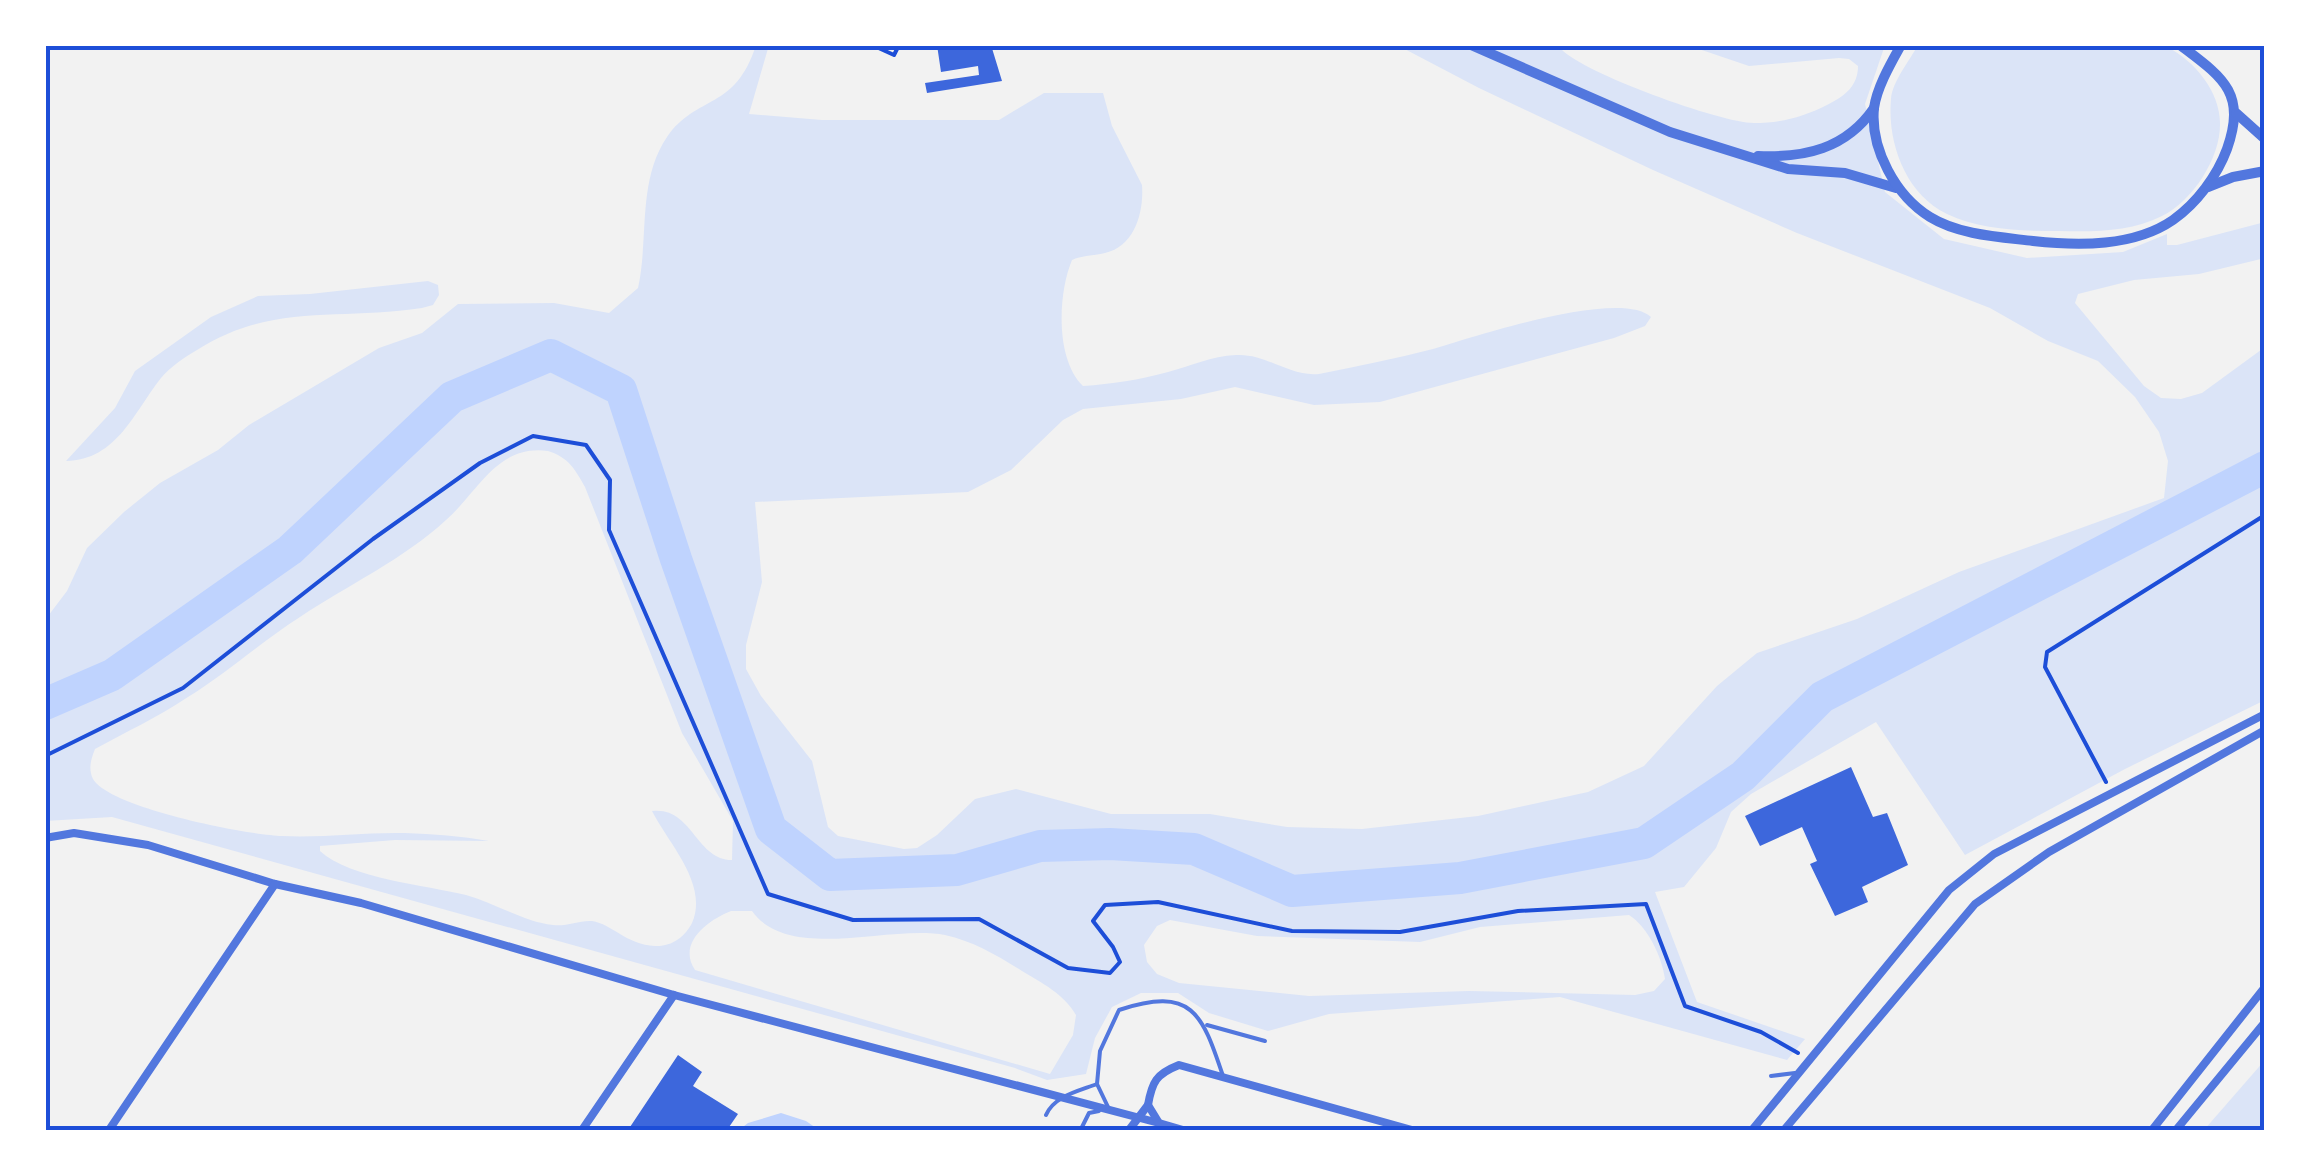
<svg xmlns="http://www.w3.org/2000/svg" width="2310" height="1175" font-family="Commissioner,sans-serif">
	<rect width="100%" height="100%" fill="#f2f2f2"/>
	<!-- green -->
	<g fill="#dbe4f7" fill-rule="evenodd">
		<path d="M756,45h13l-20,69 73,6h177l45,-27h59l9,33 30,59c2,27 -7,61 -37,68 -11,3 -22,2 -33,7 -14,33 -17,99 11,126 29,-2 56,-6 85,-14 23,-6 43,-16 68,-17 30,-2 53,22 83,19 38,-8 76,-15 114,-25 41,-12 187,-61 218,-32l-6,9 -31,12 -234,64 -66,3 -79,-18 -54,12 -98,10 -20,11 -52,50 -43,22 -213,10 7,80 -16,63v24l15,27 51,65 16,66 10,9 66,13 13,-1 20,-13 38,-36 41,-10 95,25h99l77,13 75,2 116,-13 110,-24 56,-26 73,-80 40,-33 100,-34 102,-47 205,-74 4,-37 -9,-29 -24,-35 -37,-36 -50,-20 -58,-33 -193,-75 -144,-63 -174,-82 -82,-43h165l-1,4c22,24 160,74 193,74 27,0 49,-6 73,-18 18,-9 31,-19 31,-39l-9,-7 -10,-1 -90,8 -62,-21h198l-20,59 20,88 59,47 83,19 96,-6 44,-18v11h10l88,-23v36l-66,16 -65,6 -56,14 -3,9 69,83 17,12 20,1 21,-6 63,-46v353l-140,69 -160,86 -89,-133 -125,72 -20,18 -15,36 -32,39 -29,5 42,110 108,37 -18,21 -227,-63 -231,17 -61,17 -59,-18 -31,-20h-37l-29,14 -17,31 -9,36 -39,6 -32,-12 -903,-251 -67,4v-201l22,-29 20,-43 37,-36 36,-29 58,-33 31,-25 130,-77 43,-15 36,-29 96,-1 55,10 29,-25c11,-49 -1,-107 29,-151 30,-43 68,-26 89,-92zM548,451c20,6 27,18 37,36l97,246 51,88 -1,39c-36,0 -40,-54 -80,-49 16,32 57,73 40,112 -7,14 -21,24 -37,23 -28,-1 -43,-22 -63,-25 -13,-1 -26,6 -39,4 -29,-3 -58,-22 -87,-30 -40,-10 -116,-16 -146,-44v-5l75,-6 94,1c-28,-5 -56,-7 -84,-8 -41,-1 -82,5 -123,3 -35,-1 -172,-28 -189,-57 -5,-10 -2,-20 2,-30 31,-17 63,-32 93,-52 39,-24 73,-55 112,-80 48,-32 104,-58 146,-97 33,-29 51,-76 102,-69zM731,911h21c37,52 138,13 193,24 28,6 53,21 77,36 20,12 42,23 54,44l-3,20 -23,39 -355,-104c-18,-27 13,-50 36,-59zM1629,915c19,12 33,42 36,64l-11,12 -19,4 -166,-4 -160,5 -130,-13 -22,-9 -10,-12 -3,-17 13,-19 13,-6 87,16 163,6 60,-15z"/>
		<path d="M1918,45c63,0 126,0 189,0 17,0 46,-5 60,2 28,14 53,45 53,76 1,34 -27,78 -58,93 -31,16 -69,16 -103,15 -36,0 -79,-1 -112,-17 -42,-20 -60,-72 -56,-115 1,-17 19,-39 27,-54z"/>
		<path d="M428,281l10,4 1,10 -6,10 -11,3c-83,13 -150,-6 -225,42 -12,7 -27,17 -36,28 -27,34 -44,82 -95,83l49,-53 20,-37 76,-54 47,-21 52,-2z"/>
		<polygon points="2265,1060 2265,1130 2204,1130"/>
	</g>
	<!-- water -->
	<polygon fill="#bfd3fe" points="781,1113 806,1121 819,1130 739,1130 748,1123"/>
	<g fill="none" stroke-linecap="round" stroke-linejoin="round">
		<!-- river -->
		<polyline stroke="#bfd3fe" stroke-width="32" points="45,704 112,675 290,550 452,397 551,355 621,390 676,559 771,829 830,875 957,870 1040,846 1110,844 1194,849 1292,891 1460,878 1644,843 1743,776 1822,697 2265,467"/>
	</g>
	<!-- building -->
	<g fill="#3d67dc">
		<polygon points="937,45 991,45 1002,81 927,93 925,83 979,75 978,66 941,72"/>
		<polygon points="1851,767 1873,817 1887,813 1908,865 1862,887 1868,902 1835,916 1810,864 1817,861 1802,827 1760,846 1745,816"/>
		<polygon points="678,1055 702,1072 693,1086 738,1114 727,1130 628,1130"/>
	</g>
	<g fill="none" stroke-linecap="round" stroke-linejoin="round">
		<!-- path -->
		<g stroke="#1d4ed8" stroke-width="4">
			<polyline points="872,45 894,55 899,45"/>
			<polyline points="45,756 183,688 373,539 480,463 533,436 586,445 610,480 609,530 768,894 853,920 979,919 1068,968 1110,973 1120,962 1113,947 1093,921 1105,905 1158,902 1292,931 1400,932 1518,911 1646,904 1685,1006 1761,1032 1798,1053"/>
			<polyline points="2106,782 2045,667 2047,652 2265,515"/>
		</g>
		<!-- service -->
		<g stroke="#5277de" stroke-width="4">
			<polyline points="1207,1025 1265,1041"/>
			<polyline points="1771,1076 1795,1073"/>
			<polyline points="1097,1084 1109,1109"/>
			<path d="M1046,1115c8,-19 33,-24 51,-31l3,-33 19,-41c73,-24 83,3 104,66"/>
			<polyline points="1082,1127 1089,1113 1099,1111"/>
		</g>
		<!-- minor -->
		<g stroke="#5277de" stroke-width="8">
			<polyline points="45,838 74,833 148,845 275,884 361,903 674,995 1159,1123"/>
			<polyline points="109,1130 275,884"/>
			<polyline points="582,1130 674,995"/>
			<polyline points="1129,1130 1148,1105"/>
			<path d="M1183,1130l-24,-7 -11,-18c4,-23 8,-31 31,-40l233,65"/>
			<polyline points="1752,1130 1949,890 1994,854 2265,714"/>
			<polyline points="1784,1130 1975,904 2049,852 2265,730"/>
			<polyline points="2152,1130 2265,987"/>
			<polyline points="2176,1130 2265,1022"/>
		</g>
		<!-- tertiary -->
		<g stroke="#5277de" stroke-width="10">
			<polyline points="1471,45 1670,132 1788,169 1845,173 1896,188"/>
			<path d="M1901,45c-10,18 -24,42 -27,63 -4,41 22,88 56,109 29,18 70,20 103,24 45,5 101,6 140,-21 24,-17 44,-44 54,-71 20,-57 -5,-72 -47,-104"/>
			<polyline points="2236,113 2265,139"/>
			<path d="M1758,156c46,2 88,-7 116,-48"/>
			<polyline points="2208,187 2233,177 2265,171"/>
		</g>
	</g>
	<!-- border -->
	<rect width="2310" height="1175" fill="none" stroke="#ffffff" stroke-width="95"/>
	<rect x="48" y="48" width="2214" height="1080" fill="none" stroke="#1d4ed8" stroke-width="4"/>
</svg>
